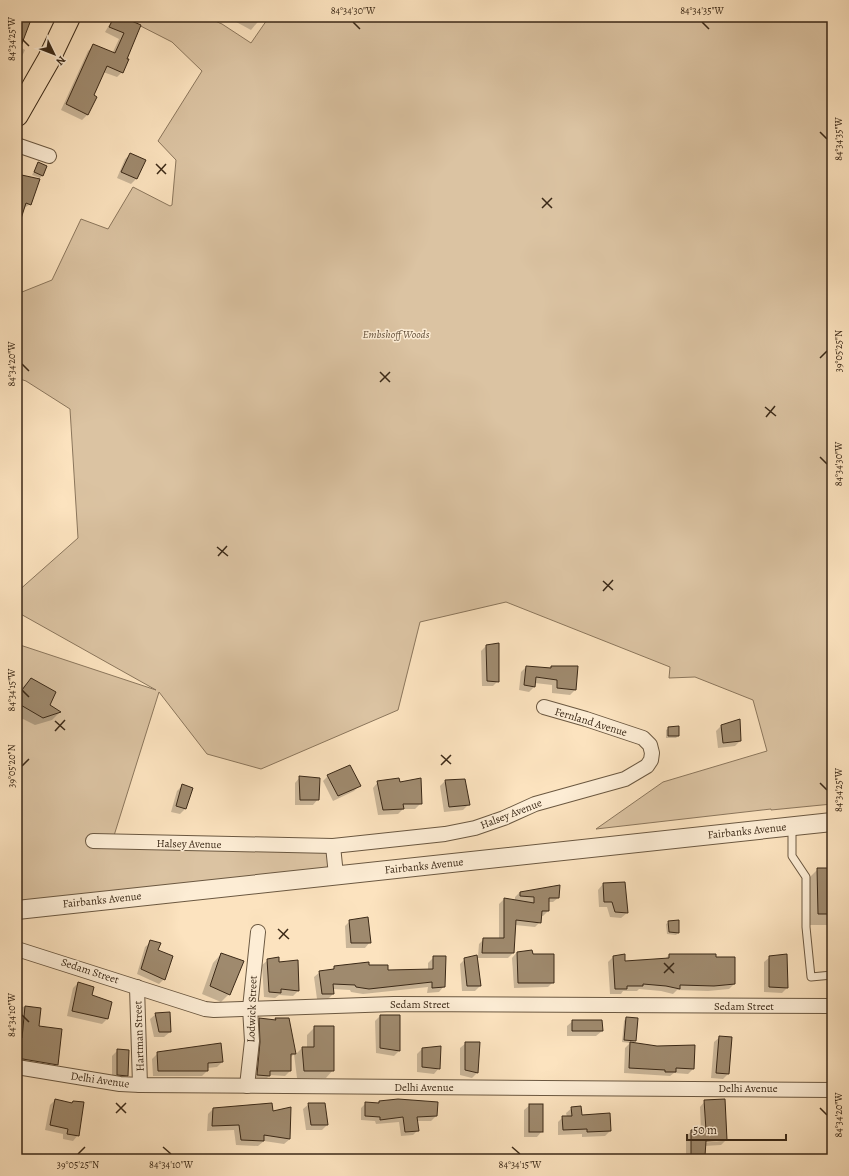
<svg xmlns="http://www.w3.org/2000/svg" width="849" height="1176" font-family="Alegreya,serif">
	<rect width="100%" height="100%" fill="#fce3bf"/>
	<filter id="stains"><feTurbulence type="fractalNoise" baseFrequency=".005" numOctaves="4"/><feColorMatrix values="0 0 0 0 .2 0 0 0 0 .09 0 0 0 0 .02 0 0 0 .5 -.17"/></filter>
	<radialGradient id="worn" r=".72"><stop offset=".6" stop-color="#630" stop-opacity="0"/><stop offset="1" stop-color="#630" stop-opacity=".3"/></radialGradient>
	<!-- green -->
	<polygon fill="#dbc3a2" stroke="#8b765c" points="123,17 206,17 222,24 251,43 269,17 832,17 832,804 771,810 771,809 596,829 663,782 767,751 753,700 695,677 669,678 670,667 506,602 420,622 398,710 261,769 207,754 159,692 112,842 333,846 336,875 17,910 17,644 156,690 17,612 17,592 78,538 70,409 26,381 17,378 17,294 52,280 81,219 108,229 133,187 170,206 172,205 176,160 158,141 202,71 172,42"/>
	<!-- shadow -->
	<g fill="#0003" fill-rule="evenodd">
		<polygon points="17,17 34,17 28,24 20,47 25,50 17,67"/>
		<polygon points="114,17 120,17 140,26 125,59 122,72 117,77 103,72 92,96 95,97 87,115 82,120 61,110 88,51 94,45 112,54 119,39 105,32"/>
		<polygon points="227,17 262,17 251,30"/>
		<polygon points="131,154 145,160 136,179 131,184 117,178 125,159"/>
		<polygon points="38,163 42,176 40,178 32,175"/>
		<polygon points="17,175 30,204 23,209 17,228"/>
		<polygon points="486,646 498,681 493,686 482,686 481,651"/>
		<polygon points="526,667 550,668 552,667 577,667 575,690 570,695 552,693 552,685 535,683 534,687 529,692 519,690 521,672"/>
		<polygon points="31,679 48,705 60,712 52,720 35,725 17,716 17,689 20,690"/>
		<polygon points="721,726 740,741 735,746 718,748 716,731"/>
		<polygon points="669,728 678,736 676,738 666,738 666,730"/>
		<polygon points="328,776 359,786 354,791 333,801 323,781"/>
		<polygon points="300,777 318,799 313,805 295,805 295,783"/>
		<polygon points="445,781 469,804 463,810 444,812 440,786"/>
		<polygon points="378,782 421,803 415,809 403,809 398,814 378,815 373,788"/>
		<polygon points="183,785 192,788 185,809 180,814 171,812 177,791"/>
		<polygon points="818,869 832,869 832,925 807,925 807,880"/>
		<polygon points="603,884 627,913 621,918 610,917 607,907 599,907 598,890"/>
		<polygon points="520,892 558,898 553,902 548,902 548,911 543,916 540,916 540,922 535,927 515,925 513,953 508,958 477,958 480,986 475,991 462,991 460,964 465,959 478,956 479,944 484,939 499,939 499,904 504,899 515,901 515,897"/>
		<polygon points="350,921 370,942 365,948 346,948 345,926"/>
		<polygon points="669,922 678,933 676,935 667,934 666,924"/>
		<polygon points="151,942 157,951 164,979 159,984 137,974 145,947"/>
		<polygon points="517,952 553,982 548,987 514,988 512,958"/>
		<polygon points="221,954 229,994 221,1002 202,994 213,963"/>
		<polygon points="669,955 715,958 734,984 729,989 708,991 677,990 673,994 661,991 639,989 637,991 623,991 621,994 610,994 608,962 613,957 624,962 665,959"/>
		<polygon points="786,956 787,988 782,993 764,992 764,962 770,957"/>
		<polygon points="434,957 444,986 439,992 427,993 428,987 363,994 351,992 350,990 333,989 333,994 328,999 317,999 314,977 320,972 331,970 335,967 368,966 387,971 428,970 428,963"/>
		<polygon points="268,960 278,963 297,961 298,991 293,996 279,995 275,998 264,997 262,965"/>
		<polygon points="78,983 91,996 111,1002 107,1019 102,1024 67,1016 73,988"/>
		<polygon points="17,1006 40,1009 38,1027 57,1065 50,1071 17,1065"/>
		<polygon points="156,1014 170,1032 164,1037 154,1037 150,1019"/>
		<polygon points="380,1016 399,1016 399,1051 394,1056 376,1053 375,1021"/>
		<polygon points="626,1018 635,1041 632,1043 693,1069 688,1074 674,1073 670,1076 624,1073 625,1048 630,1043 622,1042 624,1021"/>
		<polygon points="260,1019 274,1021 276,1019 288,1019 295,1055 302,1048 307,1048 307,1035 314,1028 333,1070 326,1078 297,1078 294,1054 290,1058 290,1071 285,1076 270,1075 264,1081 252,1080 255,1024"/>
		<polygon points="573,1021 602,1031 596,1036 567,1036 567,1026"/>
		<polygon points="720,1037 728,1074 723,1079 711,1078 714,1042"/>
		<polygon points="466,1043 477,1073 472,1078 460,1075 460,1048"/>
		<polygon points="422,1049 439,1068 434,1074 417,1072 417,1054"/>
		<polygon points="118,1050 127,1075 121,1081 112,1080 112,1056"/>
		<polygon points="158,1053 222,1062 217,1067 207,1068 207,1071 202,1076 153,1076 152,1059"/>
		<polygon points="55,1100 71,1103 73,1102 78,1135 73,1141 63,1139 63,1134 45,1130 50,1105"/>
		<path d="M705,1101l21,39 -5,5 -17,1v10l-3,3h-15v-23l6,-5h9l-1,-24zM722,1139v2l-21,2v-2z"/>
		<polygon points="379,1102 436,1116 431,1121 417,1121 418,1130 413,1135 401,1136 399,1122 376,1124 375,1121 361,1120 361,1108 366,1103 377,1104"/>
		<polygon points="309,1104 327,1125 322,1130 306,1130 303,1109"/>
		<polygon points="530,1105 542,1131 537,1137 524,1137 524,1110"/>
		<polygon points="572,1108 581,1116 610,1131 605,1136 582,1137 582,1134 558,1135 558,1122 563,1117 567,1117 566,1113"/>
		<polygon points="213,1109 272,1112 290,1139 284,1144 264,1141 258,1146 236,1145 234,1130 207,1131 208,1114"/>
		<polygon points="167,1154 168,1159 115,1159 118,1156"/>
	</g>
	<!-- building -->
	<g fill="#9f8a6e" stroke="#3b2917">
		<polygon points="17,17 32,17 18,54 17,54"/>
		<polygon points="114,17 122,17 141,25 127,59 129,59 123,73 107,66 94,95 97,97 88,115 66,104 93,44 115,53 124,33 109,27"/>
		<polygon points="130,153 146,160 137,179 121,172"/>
		<polygon points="38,162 47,166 43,176 34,172"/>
		<polygon points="17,174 40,179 31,205 26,203 19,225 17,224"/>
		<polygon points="499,643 499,682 487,681 486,645"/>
		<polygon points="526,666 551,668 551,666 578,666 576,690 557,688 557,680 536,677 535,687 524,685"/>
		<polygon points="31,678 56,692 50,705 61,712 43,718 19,704 17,687 22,690"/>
		<polygon points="740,719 741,741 723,743 721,725"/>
		<polygon points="679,726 679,736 668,736 668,727"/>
		<polygon points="350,765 361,786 338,796 327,775"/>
		<polygon points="299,776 320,778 319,800 300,800"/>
		<polygon points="399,778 400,782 421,778 422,804 403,804 404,809 383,810 377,781"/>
		<polygon points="465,779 470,805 449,807 445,780"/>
		<polygon points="182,784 193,788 186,809 176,806"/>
		<polygon points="817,868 832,868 832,914 818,914"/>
		<polygon points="625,882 628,913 615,912 612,902 604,902 603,883"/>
		<polygon points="560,885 559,898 549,898 549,911 542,911 541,923 516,920 514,953 482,953 483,938 504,938 504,898 534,903 534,897 520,896 520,892"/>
		<polygon points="368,917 371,943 351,943 349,920"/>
		<polygon points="679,920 679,933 669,932 668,921"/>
		<polygon points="150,940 161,943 158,950 173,956 165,980 141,969"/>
		<polygon points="532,950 533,954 554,954 554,983 518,983 517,952"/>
		<polygon points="221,953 244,961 230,995 210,986"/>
		<polygon points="625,954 625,961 669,958 669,954 716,954 716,957 735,957 735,984 714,986 680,985 680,989 666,986 643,984 643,986 627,986 627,989 615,989 613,956"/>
		<polygon points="787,954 788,988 769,987 769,956"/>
		<polygon points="477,955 481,986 467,986 464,958"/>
		<polygon points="433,956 446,956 445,987 432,988 432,982 369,989 356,987 355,985 333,984 334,994 322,994 319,971 334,969 334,966 369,962 369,965 388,965 388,970 433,969"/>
		<polygon points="279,957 279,962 298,960 299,991 281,989 281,993 269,992 267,959"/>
		<polygon points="78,982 94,987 92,995 112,1002 108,1019 72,1011"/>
		<polygon points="25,1006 41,1008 39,1026 62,1029 58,1065 17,1058 17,1037 22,1038"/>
		<polygon points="170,1012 171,1032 159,1032 155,1013"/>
		<polygon points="380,1015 400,1015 400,1051 380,1048"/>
		<polygon points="626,1017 638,1018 636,1041 624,1040"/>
		<polygon points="259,1018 276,1020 275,1018 289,1018 296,1054 291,1054 291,1071 270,1071 270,1076 257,1075 260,1042"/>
		<polygon points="572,1020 602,1020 603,1031 572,1031"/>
		<polygon points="314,1026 334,1026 334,1071 304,1071 302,1047 314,1047"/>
		<polygon points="719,1036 732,1037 729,1074 716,1073"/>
		<polygon points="465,1042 480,1042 478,1073 465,1070"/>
		<polygon points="630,1042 657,1046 695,1045 694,1069 676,1068 676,1072 665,1072 665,1070 629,1068"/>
		<polygon points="221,1043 223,1062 208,1063 208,1071 158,1071 157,1052"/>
		<polygon points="441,1046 440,1069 422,1067 422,1048"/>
		<polygon points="117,1049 129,1050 128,1076 117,1075"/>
		<polygon points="55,1099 72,1103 73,1101 84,1102 79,1136 67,1134 68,1129 50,1125"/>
		<polygon points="398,1099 438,1102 437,1116 417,1117 419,1131 405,1132 403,1117 380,1120 380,1117 365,1116 365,1102 379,1103 379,1101"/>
		<polygon points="725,1099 727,1140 706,1141 705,1156 691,1156 691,1130 706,1130 704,1100"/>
		<polygon points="272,1103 273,1111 291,1107 290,1139 264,1135 264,1141 241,1140 239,1125 212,1126 213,1108"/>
		<polygon points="308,1103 325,1103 328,1125 311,1125"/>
		<rect x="529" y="1104" width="14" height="28"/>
		<polygon points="581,1106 582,1115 610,1113 611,1131 587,1132 587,1129 563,1130 562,1116 572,1116 571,1107"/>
	</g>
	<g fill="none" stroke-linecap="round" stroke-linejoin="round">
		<!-- service casing -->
		<g stroke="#6b5841" stroke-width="9">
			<polyline id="service" points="792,827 792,856 806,877 806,927 811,977 832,975"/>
		</g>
		<!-- minor casing -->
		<g stroke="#6b5841" stroke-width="16">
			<g id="minor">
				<polyline points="17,145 49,156"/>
				<polyline points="93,841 333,846 445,834 475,828 504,818 535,804 625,779 647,766 651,760 652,753 650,745 643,738 586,719 544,707"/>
				<polyline points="333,846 336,875"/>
				<polyline points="17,949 205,1009 214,1010 394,1004 832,1006"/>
				<polyline points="137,987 140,1085"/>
				<polyline points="17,1067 120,1084 140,1085 832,1090"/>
				<polyline points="247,1086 252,1041 250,1008 258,932"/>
			</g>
		</g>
		<!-- tertiary casing -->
		<g stroke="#6b5841" stroke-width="20">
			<polyline id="tertiary" points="17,910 832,822"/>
		</g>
		<!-- primary casing -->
		<g stroke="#3b2917" stroke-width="24">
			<polyline id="primary" points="17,115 49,59 69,17"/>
		</g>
		<!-- service -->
		<use href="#service" stroke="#fdedd5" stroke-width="7"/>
		<!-- minor -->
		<use href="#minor" stroke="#fdedd5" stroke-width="14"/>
		<!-- tertiary -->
		<use href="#tertiary" stroke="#fdedd5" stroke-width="18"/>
		<!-- primary -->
		<use href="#primary" stroke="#fce3bf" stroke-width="22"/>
	</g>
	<!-- ticks -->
	<path fill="none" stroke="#3b2917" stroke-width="1.5" d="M353,22l7,7M702,22l7,7M22,39l7,7M820,132l7,7M156,164l10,10M157,174l9,-10M542,198l10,10M542,208l10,-10M820,358l7,-7M22,364l7,7M380,372l10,10M380,382l10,-10M765,407l11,9M766,417l9,-11M820,457l7,7M217,547l11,9M218,556l9,-10M603,581l10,9M603,591l10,-11M22,690l7,7M55,721l10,9M55,731l10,-11M441,755l10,9M441,765l10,-10M22,766l7,-7M820,783l7,7M278,929l11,10M279,939l9,-10M664,963l10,10M664,973l10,-10M22,1015l7,7M116,1103l10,10M820,1108l7,7M116,1113l10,-10M163,1147l8,7M512,1147l8,7M78,1154l7,-7"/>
	<g text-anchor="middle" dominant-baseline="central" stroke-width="3" stroke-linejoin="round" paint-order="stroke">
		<!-- park labels -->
		<g font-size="11" font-style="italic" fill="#63503a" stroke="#fdedd5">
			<text x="396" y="334">Embshoff Woods</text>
		</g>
		<!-- street labels -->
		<g font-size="11" fill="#3b2917" stroke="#fdedd5">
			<text transform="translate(591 722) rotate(17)">Fernland Avenue</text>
			<text transform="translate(511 814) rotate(-21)">Halsey Avenue</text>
			<text transform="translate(747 831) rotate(-6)">Fairbanks Avenue</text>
			<text transform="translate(189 844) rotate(1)">Halsey Avenue</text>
			<text transform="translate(424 866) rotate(-6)">Fairbanks Avenue</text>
			<text transform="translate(102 900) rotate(-6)">Fairbanks Avenue</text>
			<text transform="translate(90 971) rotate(18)">Sedam Street</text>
			<text x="420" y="1004">Sedam Street</text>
			<text x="744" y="1006">Sedam Street</text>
			<text transform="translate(252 1009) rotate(-88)">Lodwick Street</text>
			<text transform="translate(139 1036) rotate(-92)">Hartman Street</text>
			<text transform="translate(100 1080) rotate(8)">Delhi Avenue</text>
			<text x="424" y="1087">Delhi Avenue</text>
			<text x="748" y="1088">Delhi Avenue</text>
		</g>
	</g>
	<!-- margin -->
	<rect width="849" height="1176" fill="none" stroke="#fce3bf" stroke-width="44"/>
	<!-- north arrow -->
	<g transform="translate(54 54) rotate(133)" stroke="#fdedd5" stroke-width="3" paint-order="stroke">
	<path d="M0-3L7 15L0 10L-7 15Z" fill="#3b2917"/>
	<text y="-6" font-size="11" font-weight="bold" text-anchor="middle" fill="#3b2917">N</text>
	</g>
	<!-- scale -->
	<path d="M687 1134v6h99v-6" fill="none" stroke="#3b2917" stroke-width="2"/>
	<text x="693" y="1134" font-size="12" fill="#3b2917" stroke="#fdedd5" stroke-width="3" paint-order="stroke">50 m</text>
	<rect x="22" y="22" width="805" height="1132" fill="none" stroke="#3b2917" stroke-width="1.5"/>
	<g font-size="10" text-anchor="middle" fill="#3b2917">
		<text x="353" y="14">84°34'30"W</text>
		<text x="702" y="14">84°34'35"W</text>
		<text transform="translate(11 39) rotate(-90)" y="4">84°34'25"W</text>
		<text transform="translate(838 139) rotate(-90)" y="4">84°34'35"W</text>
		<text transform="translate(838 351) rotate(-90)" y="4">39°05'25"N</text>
		<text transform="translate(11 364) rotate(-90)" y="4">84°34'20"W</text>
		<text transform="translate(838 464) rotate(-90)" y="4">84°34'30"W</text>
		<text transform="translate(11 690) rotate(-90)" y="4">84°34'15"W</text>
		<text transform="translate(11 766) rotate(-90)" y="4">39°05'20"N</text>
		<text transform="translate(838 790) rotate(-90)" y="4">84°34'25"W</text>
		<text transform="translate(11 1015) rotate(-90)" y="4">84°34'10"W</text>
		<text transform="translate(838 1115) rotate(-90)" y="4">84°34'20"W</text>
		<text x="78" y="1168">39°05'25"N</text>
		<text x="171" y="1168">84°34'10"W</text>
		<text x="520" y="1168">84°34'15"W</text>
	</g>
	<rect width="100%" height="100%" filter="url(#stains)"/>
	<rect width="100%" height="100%" fill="url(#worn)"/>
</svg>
